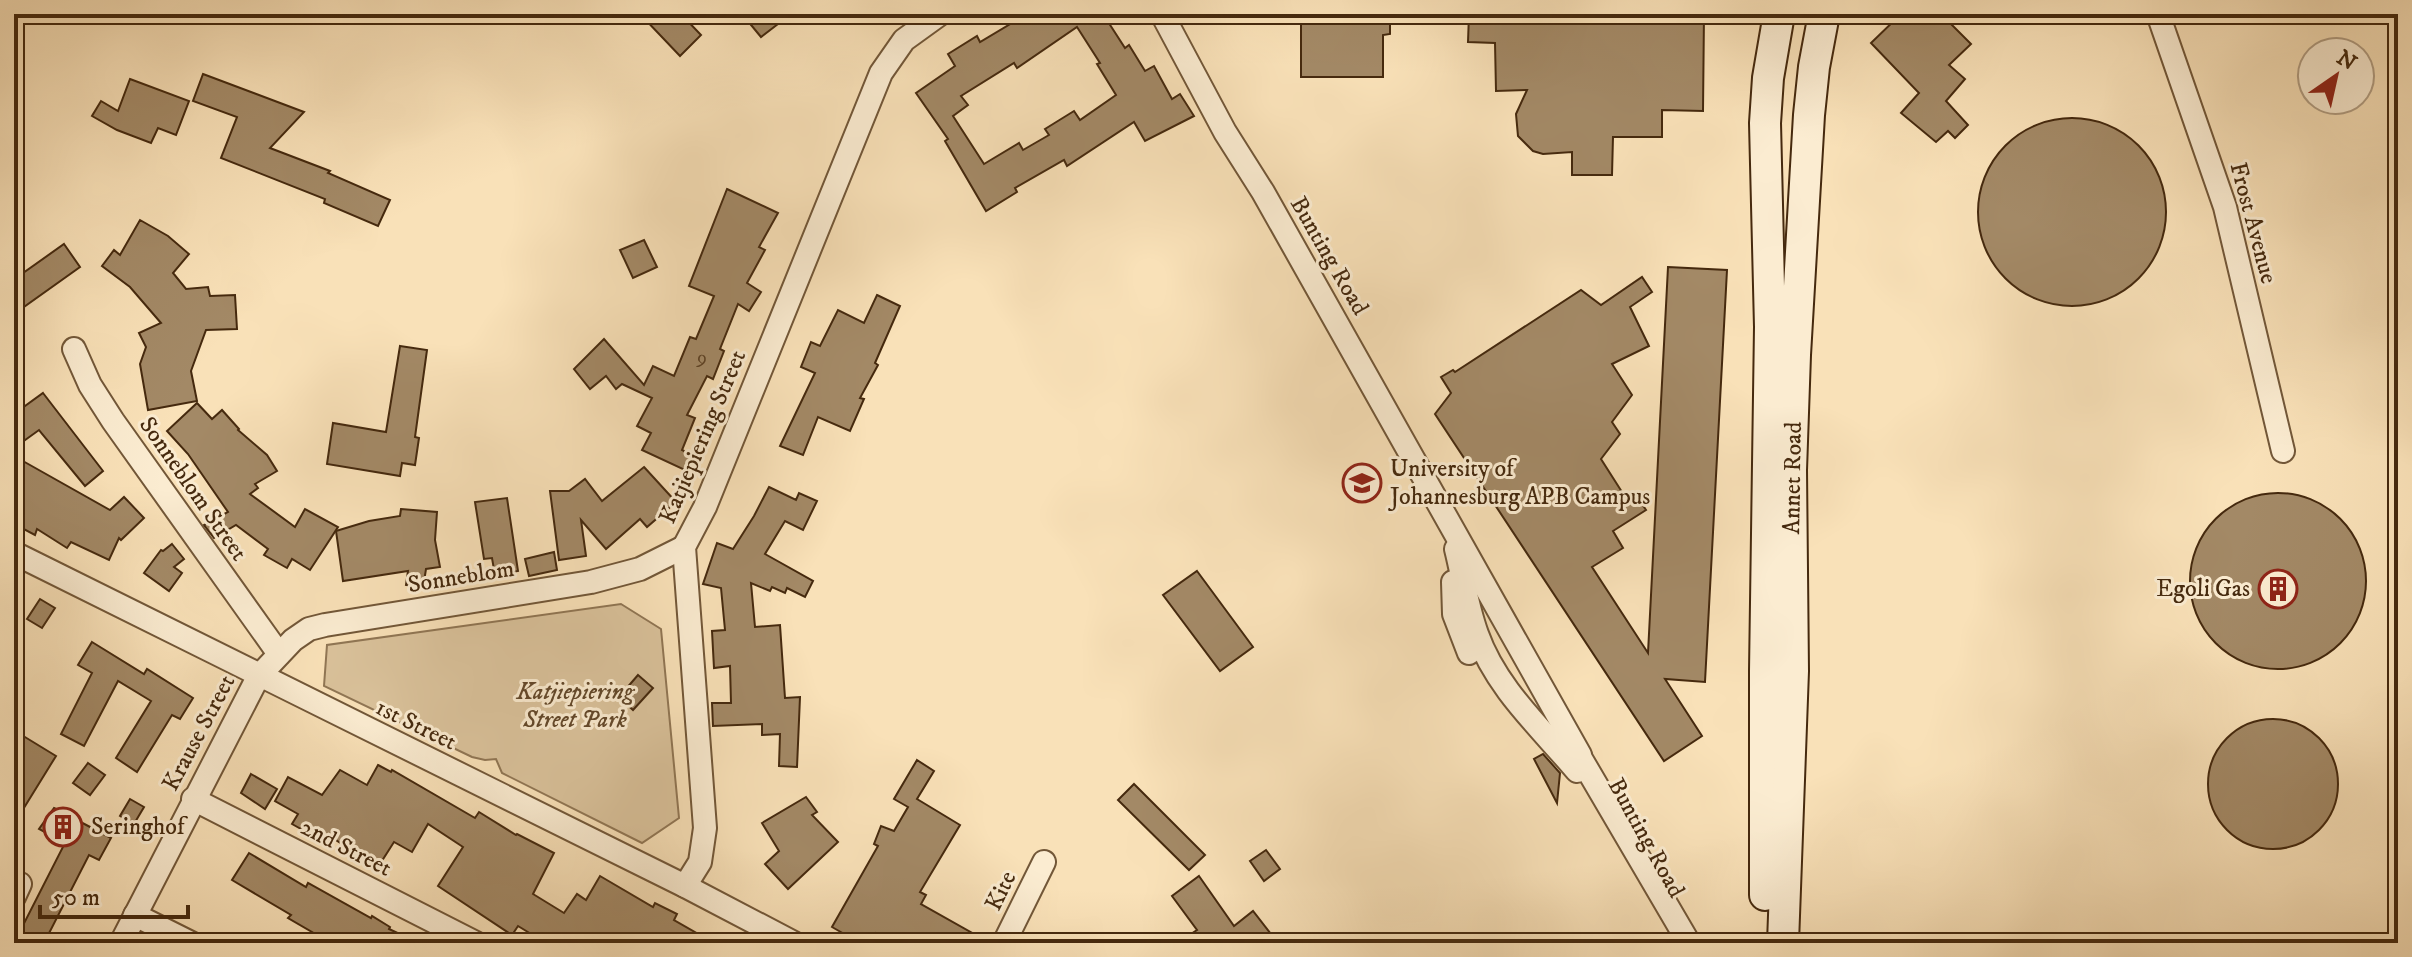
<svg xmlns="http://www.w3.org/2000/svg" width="2412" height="957" font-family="'IM FELL DW Pica',serif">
	<rect width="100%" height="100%" fill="#f9e1b8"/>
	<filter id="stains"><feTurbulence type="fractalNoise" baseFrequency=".0025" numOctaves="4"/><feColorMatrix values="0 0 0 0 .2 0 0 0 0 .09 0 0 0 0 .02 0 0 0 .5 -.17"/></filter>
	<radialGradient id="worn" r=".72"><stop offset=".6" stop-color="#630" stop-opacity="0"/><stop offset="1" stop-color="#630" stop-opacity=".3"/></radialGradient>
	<!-- green -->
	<polygon fill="#dac29b" stroke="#907654" stroke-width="2" points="621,604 661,629 679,818 642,843 502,773 496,759 485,760 472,757 324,686 327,645"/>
	<!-- building -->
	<g fill="#a38966" stroke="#45290e" stroke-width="2" fill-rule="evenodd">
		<polygon points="640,14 681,14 701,35 680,56"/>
		<polygon points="742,14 791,14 761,37"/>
		<path d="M1027,14h76l22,34 4,-3 16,26 9,-5 18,33 8,-5 14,22 -49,25 -11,-19 -67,44 -3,-6 -49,28 2,4 -31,19 -41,-70 3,-2 -32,-46 39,-27 -7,-12 29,-18 3,6zM1077,27l23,36 -3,1 19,31 -36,25 -6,-9 -29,18 4,6 -26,15 -4,-7 -35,21 -31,-48 15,-11 -7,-9 53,-33 3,5z"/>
		<polygon points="1301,14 1390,14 1390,34 1383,35 1383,77 1301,77"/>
		<polygon points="1469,14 1704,14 1703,111 1662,110 1662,137 1613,137 1612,175 1572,175 1572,152 1543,154 1533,151 1518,136 1516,114 1527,90 1496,91 1495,43 1468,42"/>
		<polygon points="1901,14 1941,14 1971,44 1949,65 1965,79 1946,101 1968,125 1955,138 1948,131 1936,142 1901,113 1919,93 1871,43"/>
		<polygon points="203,74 304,112 270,148 330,171 328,173 390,200 378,226 324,203 325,199 221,158 237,117 193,101"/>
		<polygon points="130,79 189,101 176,135 158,128 151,143 117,130 92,116 101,101 118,111"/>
		<circle cx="2072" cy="212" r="94"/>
		<polygon points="727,189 778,213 759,247 765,250 747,283 761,292 749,311 738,304 720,349 724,351 713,379 707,376 687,415 695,418 682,450 694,456 687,471 642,450 651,433 637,426 652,398 622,384 616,389 606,376 590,389 574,369 604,339 644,385 653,366 674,376 690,337 696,339 714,296 689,286"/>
		<polygon points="140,220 168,236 189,254 173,273 186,289 208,287 210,296 235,295 237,329 206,330 191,371 197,401 148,410 140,364 146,347 139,333 161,323 130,287 102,266 114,250 120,255"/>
		<polygon points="644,240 657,267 633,278 620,250"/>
		<polygon points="64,244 80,267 14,314 14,267 23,273"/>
		<polygon points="1668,267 1727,270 1705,682 1665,679 1702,736 1664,761 1435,414 1451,393 1441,377 1453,370 1455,372 1581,290 1601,305 1642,277 1652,292 1630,307 1649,346 1612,364 1632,395 1612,422 1620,434 1601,459 1629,503 1638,498 1646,510 1613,531 1623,548 1592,567 1648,653"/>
		<polygon points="877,295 900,306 875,363 878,365 860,398 864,399 850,431 818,417 803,455 780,446 815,373 801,367 811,342 820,346 838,310 864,323"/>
		<polygon points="400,346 427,350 415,437 419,438 415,465 402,463 400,476 327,464 333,423 386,432"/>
		<polygon points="43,393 103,471 85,486 39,430 14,448 14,414"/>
		<polygon points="197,403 212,419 222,410 239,429 238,430 267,455 277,471 255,484 258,488 250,494 295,527 305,509 338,527 310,570 292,559 287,568 264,555 268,549 236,525 214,538 204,525 228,512 188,454 167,431"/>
		<polygon points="14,456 110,510 124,497 144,518 121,540 119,538 109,560 71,542 67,548 37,529 35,535 14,524"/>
		<polygon points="644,467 676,502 647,527 640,519 606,549 581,520 586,556 559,560 550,491 569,491 585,479 602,501"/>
		<polygon points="769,487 796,500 799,493 817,501 803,530 785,521 765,554 813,581 805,597 787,588 785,593 772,587 770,591 751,583 755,627 780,625 785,698 800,697 797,767 779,766 780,734 762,735 762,724 713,726 712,703 731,703 730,666 714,668 712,631 725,630 721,588 703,584 717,543 733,549 754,516"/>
		<circle cx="2278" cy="581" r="88"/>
		<polygon points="507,498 518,571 495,575 492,558 484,559 475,502"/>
		<polygon points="401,509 437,512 435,540 440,567 426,569 423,588 406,585 408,571 343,581 336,531 369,521 400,516"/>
		<polygon points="172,544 184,559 174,567 182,573 169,591 144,573 161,550 163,551"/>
		<polygon points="554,552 557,570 529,576 525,559"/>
		<polygon points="1197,571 1253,647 1220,671 1163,595"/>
		<polygon points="40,599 55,608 42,628 27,619"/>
		<polygon points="92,642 144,674 147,669 193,698 180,719 172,715 137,772 116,758 151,701 118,681 84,746 61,734 92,673 78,665"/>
		<polygon points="638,675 653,688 633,710 619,697"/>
		<circle cx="2273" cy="784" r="65"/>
		<polygon points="20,734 56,756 14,824 14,743"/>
		<polygon points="1543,754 1560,773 1557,803 1534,759"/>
		<polygon points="917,760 934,771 917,799 960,825 920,892 926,895 921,904 990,943 893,943 876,933 870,943 860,943 832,927 878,846 874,844 881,826 894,831 908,807 894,799"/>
		<polygon points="88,763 105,775 90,795 73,783"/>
		<polygon points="378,765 391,772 392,770 475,818 479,812 516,835 517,834 554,853 533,894 564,913 577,894 586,900 600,876 653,907 655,903 677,914 674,920 714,943 546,943 518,926 512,935 438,886 463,847 428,824 412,852 394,842 378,867 331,837 328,844 292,824 298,814 275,801 288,777 322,795 340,770 367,785"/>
		<polygon points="251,774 277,789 265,809 241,793"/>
		<polygon points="1134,784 1205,855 1189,870 1118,800"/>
		<polygon points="806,797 817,812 812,815 838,842 788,889 765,864 779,851 762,823"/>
		<polygon points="130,799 144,807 134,824 120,816"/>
		<polygon points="54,808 111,838 99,860 89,855 44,943 14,943 65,843 39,829"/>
		<polygon points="1266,850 1280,869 1264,881 1250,861"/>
		<polygon points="249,853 306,887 308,883 371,918 372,916 390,927 389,929 419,943 331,943 288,918 291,915 232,880"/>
		<polygon points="1199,876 1234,926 1253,911 1278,943 1177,943 1197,930 1172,896"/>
	</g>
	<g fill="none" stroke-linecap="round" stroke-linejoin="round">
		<!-- minor casing -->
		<g stroke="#725738" stroke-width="26">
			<g id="minor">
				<polyline points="1162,14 1225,132 1263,192 1580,755"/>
				<polyline points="2158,14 2225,207 2283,451"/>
				<polyline points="74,349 90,385 113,421 279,654"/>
				<path d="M1456,549c7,28 11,58 21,85 19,54 64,94 100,137"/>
				<polyline points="14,553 685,886 794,943"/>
				<polyline points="1453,582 1454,614 1469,653"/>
				<polyline points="1573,745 1689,943"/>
				<polyline points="193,799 476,943"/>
				<polyline points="685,886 700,862 705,828 684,547 705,507 881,73 904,40 940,14"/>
				<polyline points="14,897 20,884"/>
				<polyline points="135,915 191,943"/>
				<polyline points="121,943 258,677 293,640 309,629 325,625 591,582 640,569 684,547"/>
				<polyline points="1004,943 1044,862"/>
			</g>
		</g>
		<!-- secondary casing -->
		<g stroke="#45290e" stroke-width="34">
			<g id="secondary">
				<polyline points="1765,895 1765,671 1770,327 1765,123 1768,78 1779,14"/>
				<polyline points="1783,943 1793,671 1791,470 1795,355 1809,115 1814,67 1824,14"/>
			</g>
		</g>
		<!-- minor -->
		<use href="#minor" stroke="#fbecd1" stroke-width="22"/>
		<!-- secondary -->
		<use href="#secondary" stroke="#fbecd1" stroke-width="30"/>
	</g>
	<!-- icons -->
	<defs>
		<g id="university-ring" transform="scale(2)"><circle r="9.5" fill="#fbecd1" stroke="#8f2418" stroke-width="1.5"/><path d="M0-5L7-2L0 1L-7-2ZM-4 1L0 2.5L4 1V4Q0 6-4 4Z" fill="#8f2418"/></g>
		<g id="building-ring" transform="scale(2)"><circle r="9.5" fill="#fbecd1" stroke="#8f2418" stroke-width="1.5"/><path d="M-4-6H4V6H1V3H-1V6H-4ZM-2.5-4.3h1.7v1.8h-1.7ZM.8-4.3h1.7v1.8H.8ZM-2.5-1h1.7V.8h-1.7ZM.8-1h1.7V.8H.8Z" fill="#8f2418"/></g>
	</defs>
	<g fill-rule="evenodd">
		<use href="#university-ring" x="1362" y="483"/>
		<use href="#building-ring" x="2278" y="589"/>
		<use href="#building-ring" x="63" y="827"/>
	</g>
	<g text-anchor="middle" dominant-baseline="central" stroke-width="6" stroke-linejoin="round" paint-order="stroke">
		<!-- number labels -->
		<g font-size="20" fill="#5c4124">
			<text x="702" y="358">9</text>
		</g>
		<!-- street labels -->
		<g font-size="24" fill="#45290e" stroke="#fbecd1">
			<text transform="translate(2253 223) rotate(75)">Frost Avenue</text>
			<text transform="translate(1329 256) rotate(60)">Bunting Road</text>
			<text transform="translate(703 437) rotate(-67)">Katjiepiering Street</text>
			<text transform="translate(1793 478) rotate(-89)">Annet Road</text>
			<text transform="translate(193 489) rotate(55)">Sonneblom Street</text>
			<text transform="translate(461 577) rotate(-9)">Sonneblom</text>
			<text transform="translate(416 725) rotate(26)">1st Street</text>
			<text transform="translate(199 733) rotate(-62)">Krause Street</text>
			<text transform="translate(1646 838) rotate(61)">Bunting Road</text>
			<text transform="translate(346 848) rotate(27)">2nd Street</text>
			<text transform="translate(1001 891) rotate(-64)">Kite</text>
		</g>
		<!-- poi labels -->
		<g font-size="24" fill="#45290e" stroke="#fbecd1" text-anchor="start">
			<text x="1390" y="469">University of<tspan x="1390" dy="28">Johannesburg APB Campus</tspan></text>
			<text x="2250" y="589" text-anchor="end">Egoli Gas</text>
			<text x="91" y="827">Seringhof</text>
		</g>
		<!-- park labels -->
		<g font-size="24" font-style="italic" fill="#63482a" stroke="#fbecd1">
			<text x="575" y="692">Katjiepiering<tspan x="575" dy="28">Street Park</tspan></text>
		</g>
	</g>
	<!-- margin -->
	<rect width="2412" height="957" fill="none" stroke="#f9e1b8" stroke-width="48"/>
	<rect x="16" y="16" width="2380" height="925" fill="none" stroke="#45290e" stroke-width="4"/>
	<rect x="24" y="24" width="2364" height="909" fill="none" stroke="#45290e" stroke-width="2"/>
	<!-- north arrow -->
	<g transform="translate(2336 76) rotate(34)"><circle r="38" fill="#fbecd1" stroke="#b29e83" stroke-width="2"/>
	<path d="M0-6L14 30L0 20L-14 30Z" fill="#8f2418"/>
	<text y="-12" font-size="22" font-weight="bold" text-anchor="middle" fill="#45290e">N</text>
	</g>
	<!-- scale -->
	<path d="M40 905v12h148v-12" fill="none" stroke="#45290e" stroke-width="4"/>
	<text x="52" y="905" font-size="24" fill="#45290e" stroke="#fbecd1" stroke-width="6" paint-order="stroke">50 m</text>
	<rect width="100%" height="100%" filter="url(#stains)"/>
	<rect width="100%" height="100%" fill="url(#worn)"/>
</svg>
